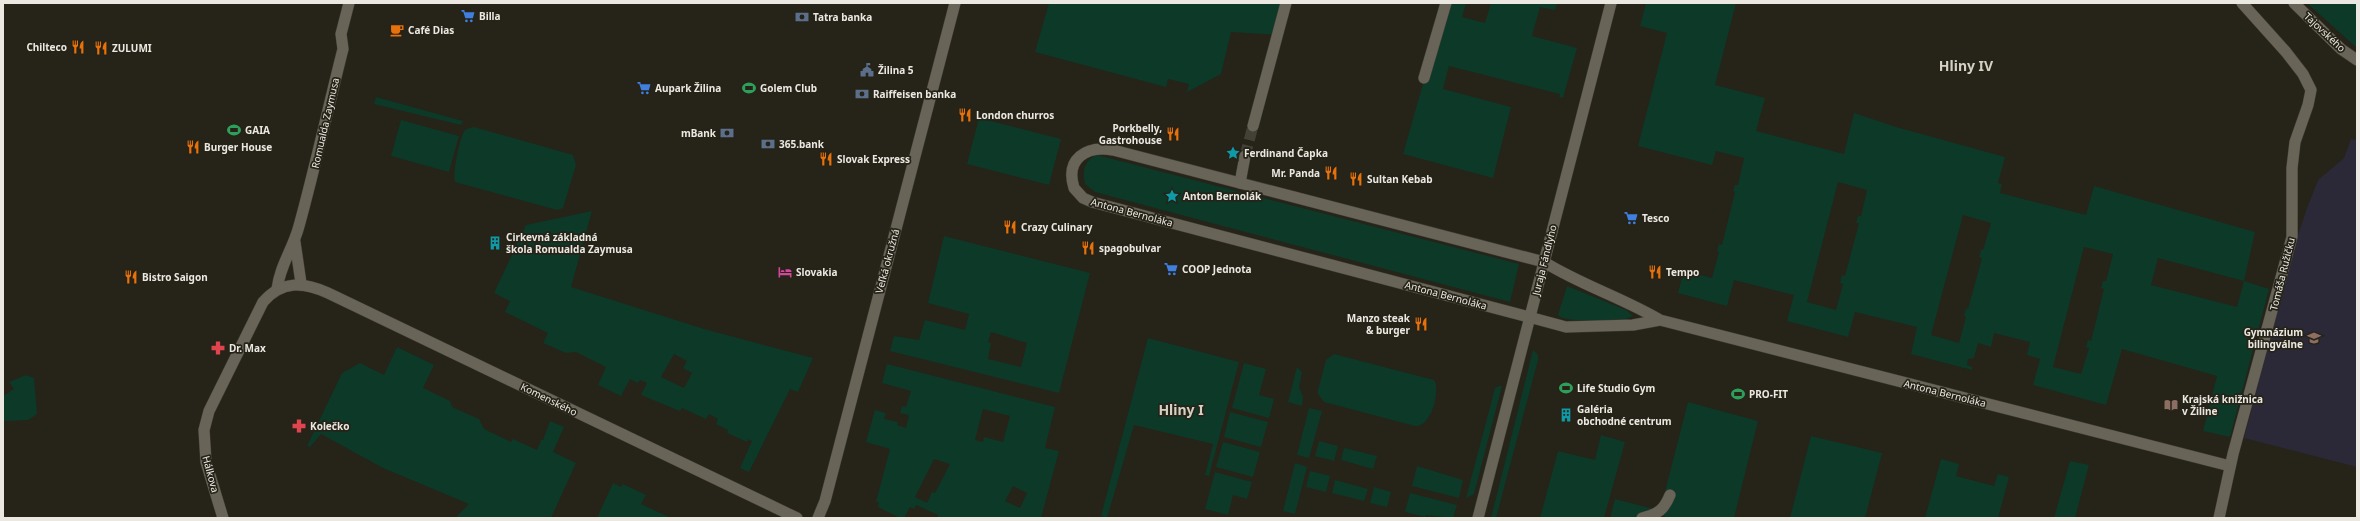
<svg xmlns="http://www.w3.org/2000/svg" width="2360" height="521" font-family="'Noto Sans',sans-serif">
	<rect width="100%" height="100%" fill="#262318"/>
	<!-- education -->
	<polygon fill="#2b2838" points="2351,139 2357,140 2357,467 2244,438 2297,238 2307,208 2318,180 2344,158"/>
	<!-- green -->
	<g fill="#0c3928" fill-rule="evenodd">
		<polygon points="1049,3 1286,3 1278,35 1231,32 1221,74 1187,92 1189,84 1168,79 1166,87 1035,52"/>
		<polygon points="1446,3 1466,3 1462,17 1485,23 1491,3 1557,3 1555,10 1540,7 1532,36 1577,48 1563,98 1559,97 1560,94 1449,66 1443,89 1511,107 1493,178 1403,154"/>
		<path d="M1646,3h90l-21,82 50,13 -9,33 88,23 10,-41 42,14 109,30 -7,26 4,1 -2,9 86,22 8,-29 161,46 -11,49 25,8 -39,148 -27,-6 14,-55 -95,-27 -16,56 -73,-20 7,-26 -13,-4 3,-13 -36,-9 -3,14 -13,-4 -4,15 -6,1 -1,6 5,2v3l-61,-16 6,-27 -62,-15 -7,25 -61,-16 7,-26 -60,-15 -7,26 -49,-13 6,-22 28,7 7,-26 -2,-1 2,-7 3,1 13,-53 -2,-1 2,-6h3l6,-27 -28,-7 -4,14 -74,-19 29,-113 -27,-7zM1838,182l29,8 -6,26h-3l-2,7h3l-14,53 -3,-1 -2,8 3,1 -7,26 -29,-8zM1963,215l28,8 -8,27h-2l-2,7 3,1 -14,51 -2,-1 -2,8 2,1 -7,26 -28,-8zM2084,247l29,7 -7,27h-3l-2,7 3,1 -13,52 -3,-1 -2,7 3,1 -8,26 -28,-7zM2158,258l86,23 -7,26 -86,-22z"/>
		<polygon points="2307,3 2357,3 2357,48"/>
		<polygon points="376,97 463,121 461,125 374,104"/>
		<polygon points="979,118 1061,139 1049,185 967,164"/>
		<polygon points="401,120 459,136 449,172 391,156"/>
		<path d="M474,127l99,28 3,10 -13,43 -6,2 -102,-28c-3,-6 5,-47 10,-52 3,-2 6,-2 9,-3z"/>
		<path d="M1097,155l422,109 -9,38 -415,-110 -10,-8c-3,-12 -1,-24 12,-29z"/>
		<path d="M592,211l-21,76 133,42 109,29 -15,34 -8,-3 -41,83 -9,-4 12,-27 -4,-2 -1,3 -20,-9 1,-3 -12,-6 2,-5 -9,-5 -3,5 -24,-11 -2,3 -39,-16 6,-12 -7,-3 -2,3 -8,-4 -9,17 -23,-11 8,-18 -30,-15 -10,1 -23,-10 5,-10 -43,-21 5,-11 -16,-8 32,-68zM674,354l13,7 -4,7 9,5 -8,15 -23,-11z"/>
		<path d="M944,236l146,37 -31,120 -169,-42 4,-15 25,4 6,-20 40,10 4,-16 -41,-11zM991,332l36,11 -6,24 -33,-8 3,-16 -3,-1z"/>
		<path d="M1567,286l59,24 7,6 -7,3c-13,0 -61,5 -68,-4z"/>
		<polygon points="1148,338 1239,362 1209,476 1205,475 1213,444 1134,425 1107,518 1101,516"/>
		<polygon points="397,347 434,365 423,388 450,401 452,407 479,419 484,429 511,442 513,439 537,450 541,440 543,440 550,421 564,427 553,452 576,463 551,518 455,518 469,504 383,468 321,434 310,447 307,446 342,373 360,363 384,375"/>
		<polygon points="1533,350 1538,355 1538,360 1496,518 1491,518"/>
		<path d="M1334,354l100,26c7,10 -3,48 -19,46l-91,-24 -6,-8v-4l8,-30z"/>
		<polygon points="1244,363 1266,369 1259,395 1274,399 1269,418 1232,408"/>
		<path d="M887,364l168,43 -10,41 14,3 -18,67h-104l1,-3 -22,-10 -2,4 -4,-2 -6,11h-4l-22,-11 1,-5h-3l14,-53 -24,-7 9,-32 11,3 -2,6 14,3 -1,3 9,3 3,-13 -9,-2 2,-7 4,1 5,-16 -29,-8zM983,409l27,7 -7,26 -19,-5 -1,5 -8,-2zM934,459l16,5 -15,29 -3,-1 -5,11 -12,-6zM1013,486l14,7 -7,15 -15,-7z"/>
		<polygon points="1297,367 1302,372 1299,387 1303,397 1302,406 1288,402"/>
		<polygon points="26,375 34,378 37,414 28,420 3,421 3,396 14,389 9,382"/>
		<polygon points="1499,386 1502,386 1474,494 1466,498 1495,388"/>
		<polygon points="1688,402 1758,421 1734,518 1670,518 1659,515"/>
		<polygon points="1309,408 1322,411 1309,458 1297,455"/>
		<polygon points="1230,412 1268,422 1261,447 1224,437"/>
		<polygon points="1601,435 1625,442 1604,518 1540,518 1558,451 1595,460"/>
		<polygon points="1811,436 1882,453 1865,518 1790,518"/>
		<polygon points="1319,441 1338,446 1334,461 1315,456"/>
		<polygon points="1223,442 1260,452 1253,477 1216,467"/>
		<polygon points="1344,448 1377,456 1373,469 1341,460"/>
		<polygon points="1941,459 1959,464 1956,476 1994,486 1998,474 2009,477 1998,518 1925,518"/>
		<polygon points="2070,461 2089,465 2075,518 2054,518"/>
		<polygon points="1295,463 1307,467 1295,514 1283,511"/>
		<polygon points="1417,466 1463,480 1459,498 1412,486"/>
		<polygon points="1310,471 1330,476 1326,492 1306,487"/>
		<polygon points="1215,472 1252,482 1247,499 1233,495 1228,515 1205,509"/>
		<polygon points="1335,480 1368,489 1364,501 1332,493"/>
		<polygon points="613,483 621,487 623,484 646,495 641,504 671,518 597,518"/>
		<polygon points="1374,487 1391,492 1387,507 1370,503"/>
		<polygon points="1410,493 1457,505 1453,518 1426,515 1425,517 1405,512"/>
		<polygon points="1615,499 1654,509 1652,518 1610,518"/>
	</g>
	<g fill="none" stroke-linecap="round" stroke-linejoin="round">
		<!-- minor-tunnel -->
		<polyline stroke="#434136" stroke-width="11" stroke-dasharray="11 5.5" stroke-linecap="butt" points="1245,156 1253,126"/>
		<!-- minor casing -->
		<g stroke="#3f3c35" stroke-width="12">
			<g id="minor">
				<polyline points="2294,3 2341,49 2357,60"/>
				<polyline points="1424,78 1446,3"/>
				<polyline points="1253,126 1286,3"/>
				<polyline points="1240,183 1245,156"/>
				<polyline points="295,242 301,283"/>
				<path d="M277,289c3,-24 16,-40 22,-63 16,-58 29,-118 44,-177l-2,-15 8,-31"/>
				<path d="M1660,320l-27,5 -67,2 -37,-10 -437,-115 -9,-4 -9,-10c-9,-29 12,-43 39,-38l431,112c37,23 79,36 116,58l570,146"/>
				<path d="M223,518l-17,-56 -2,-32 5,-19 54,-109c19,-22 41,-20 65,-9l469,225"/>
				<polyline points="818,518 825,501 955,3"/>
				<polyline points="1478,518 1611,3"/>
				<path d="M1642,518c16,-4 22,-8 28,-23"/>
				<polyline points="2219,518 2233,454 2292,237 2292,168 2295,142 2308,105 2311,90 2303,74 2286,52 2242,3"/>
			</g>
		</g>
		<!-- minor -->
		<use href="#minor" stroke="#686458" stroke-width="11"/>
	</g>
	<!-- icons -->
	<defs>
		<g id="supermarket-bare" transform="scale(1.08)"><path d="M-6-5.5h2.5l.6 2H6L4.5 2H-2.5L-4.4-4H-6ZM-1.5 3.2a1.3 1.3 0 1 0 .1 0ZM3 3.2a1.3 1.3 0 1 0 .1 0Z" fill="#3f7fe0" stroke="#262318" stroke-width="2.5" paint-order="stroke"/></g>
		<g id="bank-bare" transform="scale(1.08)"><path d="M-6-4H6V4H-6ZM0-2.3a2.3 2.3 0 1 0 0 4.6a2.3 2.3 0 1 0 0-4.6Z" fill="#5c6f8a" stroke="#262318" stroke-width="2.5" paint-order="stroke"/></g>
		<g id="cafe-bare" transform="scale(1.08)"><path d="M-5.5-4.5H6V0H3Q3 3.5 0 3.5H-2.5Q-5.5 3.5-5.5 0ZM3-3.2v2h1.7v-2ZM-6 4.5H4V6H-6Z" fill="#e8710a" stroke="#262318" stroke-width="2.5" paint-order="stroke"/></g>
		<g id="restaurant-bare" transform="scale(1.08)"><path d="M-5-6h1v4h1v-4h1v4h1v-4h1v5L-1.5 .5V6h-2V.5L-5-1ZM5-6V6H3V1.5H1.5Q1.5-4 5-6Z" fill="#e8710a" stroke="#262318" stroke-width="2.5" paint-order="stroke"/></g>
		<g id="civic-bare" transform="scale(1.08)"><path d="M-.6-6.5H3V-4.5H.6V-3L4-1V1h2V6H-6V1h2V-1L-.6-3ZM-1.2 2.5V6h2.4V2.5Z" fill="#5c6f8a" stroke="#262318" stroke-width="2.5" paint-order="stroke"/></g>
		<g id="stadium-bare" transform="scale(1.08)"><path d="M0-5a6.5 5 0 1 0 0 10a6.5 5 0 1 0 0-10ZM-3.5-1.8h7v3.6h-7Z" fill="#2e9e5b" stroke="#262318" stroke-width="2.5" paint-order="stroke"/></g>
		<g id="sight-bare" transform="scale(1.08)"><path d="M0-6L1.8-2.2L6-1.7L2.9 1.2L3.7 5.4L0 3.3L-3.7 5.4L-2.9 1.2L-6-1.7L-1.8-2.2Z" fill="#0f9aa8" stroke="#262318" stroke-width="2.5" paint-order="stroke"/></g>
		<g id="building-bare" transform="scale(1.08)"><path d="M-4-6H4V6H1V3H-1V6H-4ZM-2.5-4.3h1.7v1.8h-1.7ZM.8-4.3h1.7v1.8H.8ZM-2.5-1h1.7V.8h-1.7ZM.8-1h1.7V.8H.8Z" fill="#0f9aa8" stroke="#262318" stroke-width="2.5" paint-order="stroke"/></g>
		<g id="hotel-bare" transform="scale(1.08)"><path d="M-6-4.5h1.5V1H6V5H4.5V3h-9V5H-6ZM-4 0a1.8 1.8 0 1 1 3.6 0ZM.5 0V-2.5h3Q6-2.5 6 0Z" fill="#d1479c" stroke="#262318" stroke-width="2.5" paint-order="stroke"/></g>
		<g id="school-bare" transform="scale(1.08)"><path d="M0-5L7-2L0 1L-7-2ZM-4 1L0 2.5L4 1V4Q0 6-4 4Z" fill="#8d6e63" stroke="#262318" stroke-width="2.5" paint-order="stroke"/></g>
		<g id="pharmacy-bare" transform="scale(1.08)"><path d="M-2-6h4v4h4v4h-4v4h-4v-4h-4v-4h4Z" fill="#e0444e" stroke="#262318" stroke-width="2.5" paint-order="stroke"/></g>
		<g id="library-bare" transform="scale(1.08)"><path d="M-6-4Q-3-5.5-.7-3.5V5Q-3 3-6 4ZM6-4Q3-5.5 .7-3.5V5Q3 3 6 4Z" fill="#8d6e63" stroke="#262318" stroke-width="2.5" paint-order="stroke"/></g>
	</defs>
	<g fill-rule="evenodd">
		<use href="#supermarket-bare" x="468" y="16"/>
		<use href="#bank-bare" x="802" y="17"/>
		<use href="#cafe-bare" x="397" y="30"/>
		<use href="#restaurant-bare" x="78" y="47"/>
		<use href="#restaurant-bare" x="101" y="48"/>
		<use href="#civic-bare" x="867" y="70"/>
		<use href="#supermarket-bare" x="644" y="88"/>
		<use href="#stadium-bare" x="749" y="88"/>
		<use href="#bank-bare" x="862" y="94"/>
		<use href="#restaurant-bare" x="965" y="115"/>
		<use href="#stadium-bare" x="234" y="130"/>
		<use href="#bank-bare" x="727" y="133"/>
		<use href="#restaurant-bare" x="1173" y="134"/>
		<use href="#bank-bare" x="768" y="144"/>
		<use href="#restaurant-bare" x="193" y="147"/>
		<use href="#sight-bare" x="1233" y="153"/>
		<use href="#restaurant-bare" x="826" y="159"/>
		<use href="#restaurant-bare" x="1331" y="173"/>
		<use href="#restaurant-bare" x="1356" y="179"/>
		<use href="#sight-bare" x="1172" y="196"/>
		<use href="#supermarket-bare" x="1631" y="218"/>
		<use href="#restaurant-bare" x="1010" y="227"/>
		<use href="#building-bare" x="495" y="243"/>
		<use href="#restaurant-bare" x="1088" y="248"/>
		<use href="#supermarket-bare" x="1171" y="269"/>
		<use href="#hotel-bare" x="785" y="272"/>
		<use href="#restaurant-bare" x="1655" y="272"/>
		<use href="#restaurant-bare" x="131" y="277"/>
		<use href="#restaurant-bare" x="1421" y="324"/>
		<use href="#school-bare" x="2314" y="338"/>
		<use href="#pharmacy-bare" x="218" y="348"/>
		<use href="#stadium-bare" x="1566" y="388"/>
		<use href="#stadium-bare" x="1738" y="394"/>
		<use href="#library-bare" x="2171" y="405"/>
		<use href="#building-bare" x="1566" y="415"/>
		<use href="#pharmacy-bare" x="299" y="426"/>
	</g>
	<g text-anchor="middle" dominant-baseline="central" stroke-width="3.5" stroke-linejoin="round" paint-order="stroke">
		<!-- poi labels -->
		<g font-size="10" font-weight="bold" fill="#eae8e1" stroke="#262318" text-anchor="start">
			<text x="479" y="16">Billa</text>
			<text x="813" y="17">Tatra banka</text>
			<text x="408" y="30">Café Dias</text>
			<text x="67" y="47" text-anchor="end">Chilteco</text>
			<text x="112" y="48">ZULUMI</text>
			<text x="878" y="70">Žilina 5</text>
			<text x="655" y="88">Aupark Žilina</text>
			<text x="760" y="88">Golem Club</text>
			<text x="873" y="94">Raiffeisen banka</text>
			<text x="976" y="115">London churros</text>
			<text x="1162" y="128" text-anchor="end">Porkbelly,<tspan x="1162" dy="12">Gastrohouse</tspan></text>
			<text x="245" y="130">GAIA</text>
			<text x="716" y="133" text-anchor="end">mBank</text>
			<text x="779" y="144">365.bank</text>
			<text x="204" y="147">Burger House</text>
			<text x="1244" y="153">Ferdinand Čapka</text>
			<text x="837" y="159">Slovak Express</text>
			<text x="1320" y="173" text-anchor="end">Mr. Panda</text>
			<text x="1367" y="179">Sultan Kebab</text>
			<text x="1183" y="196">Anton Bernolák</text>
			<text x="1642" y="218">Tesco</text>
			<text x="1021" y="227">Crazy Culinary</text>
			<text x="506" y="237">Cirkevná základná<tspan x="506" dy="12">škola Romualda Zaymusa</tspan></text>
			<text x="1099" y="248">spagobulvar</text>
			<text x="1182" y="269">COOP Jednota</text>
			<text x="796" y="272">Slovakia</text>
			<text x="1666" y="272">Tempo</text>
			<text x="142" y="277">Bistro Saigon</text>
			<text x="1410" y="318" text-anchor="end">Manzo steak<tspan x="1410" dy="12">&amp; burger</tspan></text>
			<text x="2303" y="332" text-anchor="end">Gymnázium<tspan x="2303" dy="12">bilingválne</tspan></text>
			<text x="229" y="348">Dr. Max</text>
			<text x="1577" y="388">Life Studio Gym</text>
			<text x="1749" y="394">PRO-FIT</text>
			<text x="2182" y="399">Krajská knižnica<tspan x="2182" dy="12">v Žiline</tspan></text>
			<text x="1577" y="409">Galéria<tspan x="1577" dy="12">obchodné centrum</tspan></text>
			<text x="310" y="426">Kolečko</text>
		</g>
		<!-- street labels -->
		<g font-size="10" fill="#eae8e1" stroke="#262318">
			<text transform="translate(2325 32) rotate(43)">Tajovského</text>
			<text transform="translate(325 123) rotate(-77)">Romualda Zaymusa</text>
			<text transform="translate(1132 212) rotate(15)">Antona Bernoláka</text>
			<text transform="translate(1544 260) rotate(-76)">Juraja Fándlyho</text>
			<text transform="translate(887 261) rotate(-75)">Veľká okružná</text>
			<text transform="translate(2282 274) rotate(-76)">Tomáša Ružičku</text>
			<text transform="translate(1446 295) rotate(15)">Antona Bernoláka</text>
			<text transform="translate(1945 393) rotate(14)">Antona Bernoláka</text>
			<text transform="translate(549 399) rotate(26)">Komenského</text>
			<text transform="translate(211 474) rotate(75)">Hálkova</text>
		</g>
		<!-- district labels -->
		<g font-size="14" font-weight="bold" fill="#d4d1c3" stroke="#262318">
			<text x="1966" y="65">Hliny IV</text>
			<text x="1181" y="409">Hliny I</text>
		</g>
	</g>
	<!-- border -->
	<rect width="2360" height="521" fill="none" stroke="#eae8e1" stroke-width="8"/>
</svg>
